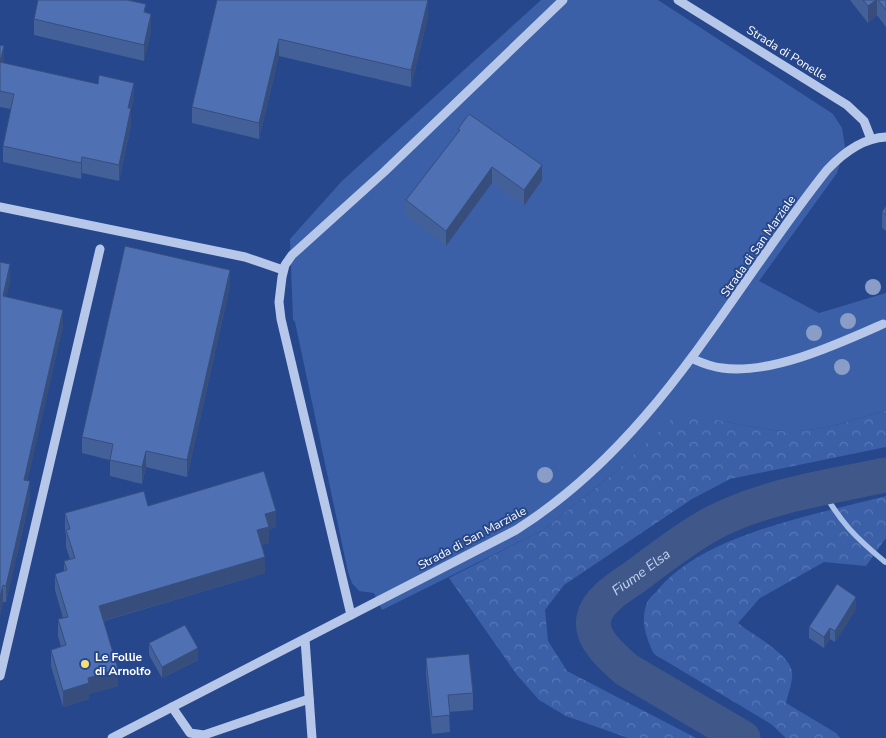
<svg xmlns="http://www.w3.org/2000/svg" width="886" height="738" font-family="'Nunito Sans',sans-serif">
	<defs>
		<pattern id="forest-crowns" width="20" height="18" patternUnits="userSpaceOnUse" patternTransform="scale(1.25)"><rect width="20" height="18" fill="#3b60a8"/><path d="M2 6a3 3 0 1 1 6 0M12 15a3 3 0 1 1 6 0" fill="none" stroke="#5878b5"/></pattern>
	</defs>
	<rect width="100%" height="100%" fill="#27478c"/>
	<!-- forest -->
	<g fill="url(#forest-crowns)">
		<path d="M886,410v37l-156,32 -38,20 -128,86 -19,25 3,31 19,30 129,67h-68l-62,-22 -27,-16 -22,-25 -68,-97 94,-48 71,-57 65,-62c38,8 78,20 117,20 30,-1 61,-12 90,-21z"/>
		<path d="M886,496v42l-20,28 -42,-4 -64,36 -22,25c13,11 52,31 54,49 1,11 -4,21 -6,31l50,30 4,5h-54l-15,-14 -117,-70c-8,-16 -14,-34 -7,-51 2,-5 7,-9 10,-12 45,-57 161,-77 229,-95z"/>
	</g>
	<!-- green -->
	<path fill="#3b60a8" d="M541,0h117l175,114 9,14 3,19 -8,26 -78,108 60,32 67,-20v117c-29,9 -60,20 -90,21 -39,0 -79,-12 -117,-19l-65,61 -71,57 -161,80 -8,-17 -15,-2 -7,-8 -4,-11 -53,-250 -2,-2 -3,-81 52,-58z"/>
	<g fill="none" stroke-linecap="round" stroke-linejoin="round">
		<!-- stream -->
		<path stroke="#aac1ea" stroke-width="5.5" d="M821,488c20,35 34,49 64,74"/>
		<!-- river -->
		<path stroke="#405889" stroke-width="35" id="s1" d="M743,738l-116,-68c-13,-11 -38,-32 -33,-52 4,-19 28,-32 42,-42 24,-18 48,-37 75,-52 53,-28 117,-37 175,-49"/>
		<!-- minor -->
		<g stroke="#b6c7ea" stroke-width="9">
			<polyline points="678,0 847,105 864,121 871,139"/>
			<polyline points="0,207 245,257 283,270"/>
			<path d="M693,359c9,4 19,8 29,9 49,7 116,-24 161,-44"/>
			<polyline points="351,615 281,319 279,302 282,277 285,265 292,255 384,172 563,0"/>
			<polyline points="305,639 312,738"/>
			<polyline points="0,676 100,249"/>
			<polyline points="172,707 190,733 204,735 309,699"/>
			<path d="M112,738l404,-208c142,-90 210,-233 311,-360 16,-17 35,-32 59,-33"/>
		</g>
	</g>
	<!-- trees -->
	<g fill="#899dc7">
		<circle cx="873" cy="287" r="8"/>
		<circle cx="848" cy="321" r="8"/>
		<circle cx="814" cy="333" r="8"/>
		<circle cx="842" cy="367" r="8"/>
		<circle cx="545" cy="475" r="8"/>
	</g>
	<!-- wall -->
	<g fill="#446099">
		<polygon points="38,0 131,0 131,1 146,12 151,30 144,61 34,35 34,19"/>
		<polygon points="217,0 428,16 411,87 279,56 259,139 192,123 192,107"/>
		<polygon points="850,0 886,0 886,27 877,15 868,23"/>
		<polygon points="0,45 4,63 134,99 131,109 131,125 119,181 82,173 81,179 3,162 3,146 11,109 0,107"/>
		<polygon points="458,129 542,180 524,206 492,183 446,246 406,215 406,200 458,132"/>
		<polygon points="886,206 886,231 882,228 882,212"/>
		<polygon points="0,262 10,281 6,297 63,326 27,481 30,498 6,602 3,602 0,615"/>
		<polygon points="230,286 187,477 146,467 142,484 110,476 110,460 82,453 82,437"/>
		<polygon points="148,506 276,527 269,529 269,543 262,545 265,573 104,621 118,686 89,694 89,699 63,707 51,666 51,650 61,647 58,636 58,619 63,618 55,590 55,574 64,571 64,561 70,559 66,547 66,535 65,530 65,513"/>
		<polygon points="856,609 835,642 830,639 824,648 809,638 809,627"/>
		<polygon points="149,643 198,660 162,678 149,655"/>
		<polygon points="426,658 473,693 473,710 449,712 450,732 432,734 426,675"/>
	</g>
	<!-- shaded-wall -->
	<g fill="#374e7d">
		<polygon points="428,0 428,16 411,87 411,70"/>
		<polygon points="876,0 877,0 877,15 868,23 868,6"/>
		<polygon points="151,14 151,30 144,61 144,45"/>
		<polygon points="279,39 279,56 259,139 259,123"/>
		<polygon points="4,46 4,62 0,78 0,62"/>
		<polygon points="134,83 134,99 131,109 131,125 119,181 119,165 128,108"/>
		<polygon points="82,157 82,173 81,179 81,163"/>
		<polygon points="542,165 542,180 524,206 524,190"/>
		<polygon points="492,167 492,183 446,246 446,231"/>
		<polygon points="10,264 10,281 3,313 3,296"/>
		<polygon points="230,270 230,286 187,477 187,460"/>
		<polygon points="63,310 63,326 24,496 24,480"/>
		<polygon points="146,451 146,467 142,484 142,467"/>
		<polygon points="30,481 30,498 6,602 6,586"/>
		<polygon points="276,511 276,527 269,529 269,543 257,547 257,530 265,514"/>
		<polygon points="265,557 265,573 99,622 99,606"/>
		<polygon points="3,585 3,602 0,615 0,598"/>
		<polygon points="856,597 856,609 835,642 835,631"/>
		<polygon points="830,628 830,639 824,648 824,637"/>
		<polygon points="198,648 198,660 162,678 162,667"/>
		<polygon points="118,669 118,686 89,694 89,699 63,707 63,691 88,678"/>
	</g>
	<!-- building -->
	<g fill="#4f70b2" stroke="#374e7d">
		<polygon points="38,0 127,0 146,4 144,12 151,14 144,45 34,19"/>
		<polygon points="217,0 428,0 411,70 279,39 259,123 192,107"/>
		<polygon points="863,0 876,0 868,6"/>
		<polygon points="878,0 886,0 886,10"/>
		<polygon points="0,45 4,46 0,62 98,84 99,75 134,83 128,108 131,108 119,165 82,157 81,163 3,146 14,94 0,91"/>
		<polygon points="469,114 542,165 524,190 492,167 446,231 406,200 460,130 458,129"/>
		<polygon points="886,206 886,215 882,212"/>
		<polygon points="125,246 230,270 187,460 146,451 142,467 110,460 113,444 82,437"/>
		<polygon points="0,262 10,264 3,296 63,310 24,480 30,481 6,586 3,585 0,598"/>
		<polygon points="264,471 276,511 265,514 269,527 257,530 265,557 99,606 118,669 88,678 89,683 63,691 51,650 66,645 58,619 68,617 55,574 67,570 64,561 75,558 66,530 70,529 65,513 144,491 148,506"/>
		<polygon points="837,584 856,597 835,631 830,628 824,637 809,627"/>
		<polygon points="185,625 198,648 162,667 149,643"/>
		<polygon points="469,654 473,693 448,695 450,715 432,717 426,658"/>
	</g>
	<!-- markers -->
	<circle fill="#f3de7b" stroke="#27478c" stroke-width="2" cx="85" cy="664" r="5"/>
	<g text-anchor="middle" dominant-baseline="central" stroke-width="4" stroke-linejoin="round" paint-order="stroke">
		<!-- street labels -->
		<g font-size="12" fill="#fff" stroke="#27478c">
			<text transform="translate(787 53) rotate(32)">Strada di Ponelle</text>
			<text transform="translate(758 246) rotate(-55)">Strada di San Marziale</text>
			<text transform="translate(472 538) rotate(-28)">Strada di San Marziale</text>
		</g>
		<!-- poi labels -->
		<g font-size="12" font-weight="bold" fill="#fff" stroke="#27478c" text-anchor="start">
			<text x="95" y="657">Le Follie<tspan x="95" dy="14">di Arnolfo</tspan></text>
		</g>
		<!-- water labels -->
		<g font-size="14" font-style="italic" fill="#c1d2f1" stroke="#27478c">
			<text stroke="none"><textPath href="#s1" startOffset="266">Fiume Elsa</textPath></text>
		</g>
	</g>
</svg>
